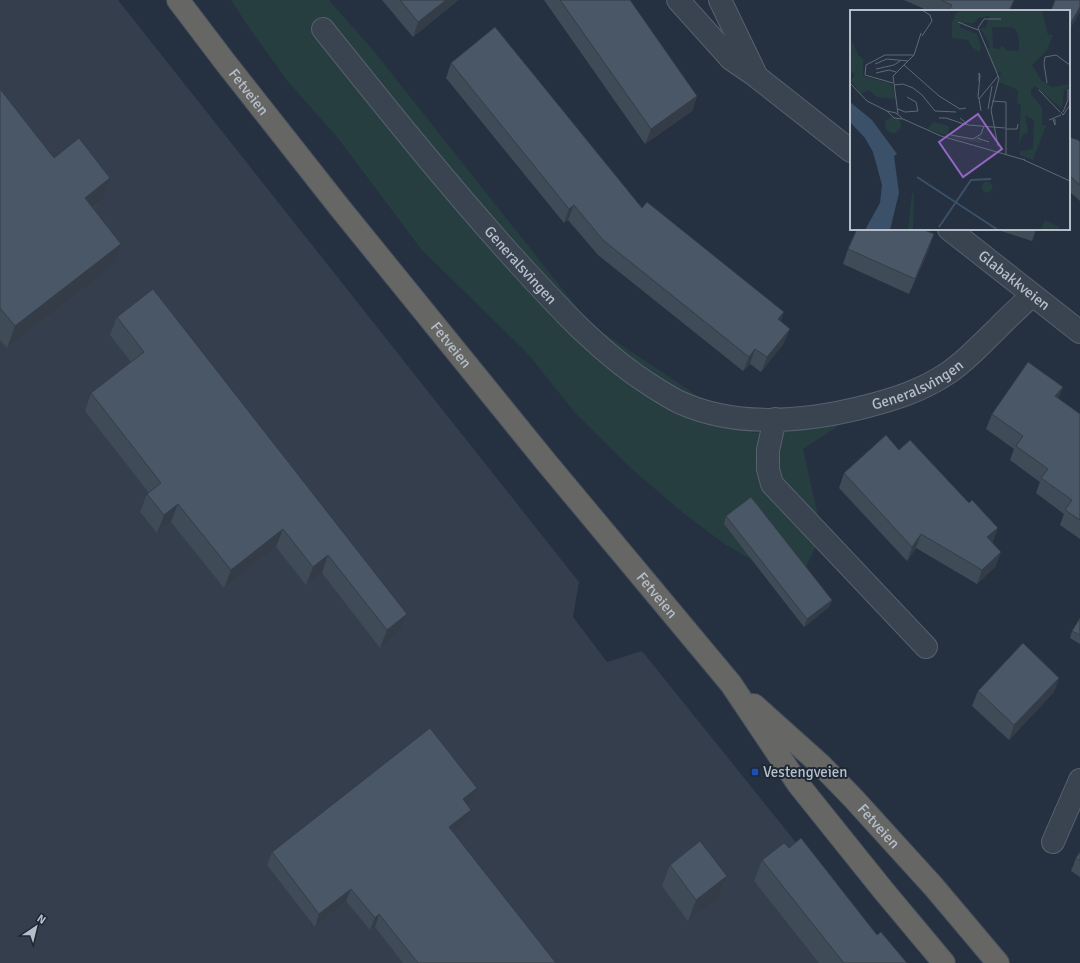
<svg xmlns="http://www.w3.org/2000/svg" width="1080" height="963" font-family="Signika,sans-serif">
	<rect width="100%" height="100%" fill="#253140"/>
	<!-- airport -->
	<polygon fill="#343e4d" points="0,0 118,0 579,582 573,617 607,662 642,651 893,963 0,963"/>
	<!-- green -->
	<polygon fill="#273e41" points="231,0 329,0 373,50 590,324 753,433 855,415 803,449 822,534 797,585 726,545 682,512 633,470 576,414 528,354 421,249 337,137 290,84 250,29"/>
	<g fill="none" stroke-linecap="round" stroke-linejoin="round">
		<!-- minor casing -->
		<g stroke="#57616d" stroke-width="24">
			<g id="minor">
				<polyline points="678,0 731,59 756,76"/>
				<polyline points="720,0 757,77 851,151"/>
				<path id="s1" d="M323,29c64,80 128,160 197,236 41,45 83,91 135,123 8,5 16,10 24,14 57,26 125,20 185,5 31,-8 57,-16 84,-34 18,-12 32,-28 48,-43 11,-12 24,-23 36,-35"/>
				<path id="s2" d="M949,229l131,103"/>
				<polyline points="775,419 768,450 768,469 772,484 926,647"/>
				<polyline points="1053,842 1080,780"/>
			</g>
		</g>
		<!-- trunk casing -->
		<g stroke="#444e5a" stroke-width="24">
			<g id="trunk">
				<path id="s3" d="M178,0l47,62 115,146 206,254 185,222 67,100 85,106 61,73"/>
				<path id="s4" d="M754,705l68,61 31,32 80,88 65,77"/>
			</g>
		</g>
		<!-- minor -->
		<use href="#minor" stroke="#3a4350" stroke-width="22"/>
		<!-- trunk -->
		<use href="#trunk" stroke="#666664" stroke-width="22"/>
	</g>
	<!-- wall -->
	<g fill="#404b58">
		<polygon points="382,0 458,0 457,1 413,37"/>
		<polygon points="544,0 630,0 697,96 692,111 645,144"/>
		<polygon points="904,0 1014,0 1010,11 929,11"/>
		<polygon points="451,63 642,208 781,321 784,343 761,372 750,364 743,371 598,255 568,220 564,223 446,78"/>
		<polygon points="0,89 54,158 102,200 93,208 113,266 7,348 0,340"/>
		<polygon points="1069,137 1080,142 1080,201 1069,191"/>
		<polygon points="1002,229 1036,229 1032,241 1001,231"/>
		<polygon points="848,249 929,249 909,294 843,264"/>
		<polygon points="117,317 400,631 380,648 322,573 306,585 276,547 224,588 171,522 157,533 140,512 147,494 149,493 85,411 91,393 131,362 110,335"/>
		<polygon points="1063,387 1058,398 1080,414 1080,539 1060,525 1064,514 1036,493 1040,482 1010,460 1014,449 986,429 992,414"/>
		<polygon points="899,450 993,542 992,542 996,566 977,584 916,548 907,561 839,488 844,473"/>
		<polygon points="726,516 832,600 829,607 804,627 724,524"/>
		<polygon points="1080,618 1080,644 1070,638 1072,631"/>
		<polygon points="1059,678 1054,692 1009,740 972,706 978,691"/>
		<polygon points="473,801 467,805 471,810 466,822 453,832 556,963 403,963 375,927 370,930 346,901 315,927 267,865 272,852"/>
		<polygon points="789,848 877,935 907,963 819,963 754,881 762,860"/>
		<polygon points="1080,852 1080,877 1071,871 1076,858"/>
		<polygon points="670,865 727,876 719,898 688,921 662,886"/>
	</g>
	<!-- shaded-wall -->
	<g fill="#343d47">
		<polygon points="446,0 458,0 457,1 413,37 418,22"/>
		<polygon points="1014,0 1010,11 1009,11"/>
		<polygon points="1080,7 1080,12 1069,31 1069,26"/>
		<polygon points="697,96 692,111 645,144 651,129"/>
		<polygon points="110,178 102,200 77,220 85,198"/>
		<polygon points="574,205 568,220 564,223 569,209"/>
		<polygon points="934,234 929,249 909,294 915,279"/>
		<polygon points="121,244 113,266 7,348 15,326"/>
		<polygon points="784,312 779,327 778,319"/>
		<polygon points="790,329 784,343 761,372 767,357"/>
		<polygon points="755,349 750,364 743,371 749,357"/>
		<polygon points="1063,387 1057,402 1055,396"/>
		<polygon points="178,504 171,522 157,533 164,515"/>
		<polygon points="998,528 993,542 982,551 987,537"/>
		<polygon points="283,529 276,547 224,588 231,570"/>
		<polygon points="921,534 916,548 907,561 912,547"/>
		<polygon points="1001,552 996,566 977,584 982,570"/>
		<polygon points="328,555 322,573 306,585 313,567"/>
		<polygon points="832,600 829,607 804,627 807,619"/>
		<polygon points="407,614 400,631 380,648 387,630"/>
		<polygon points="1059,678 1054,692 1009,740 1014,725"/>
		<polygon points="477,788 473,801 458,812 463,799"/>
		<polygon points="471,810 466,822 444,839 449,827"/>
		<polygon points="727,876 719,898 688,921 696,900"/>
		<polygon points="351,889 346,901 315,927 319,914"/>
		<polygon points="379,914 375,927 370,930 375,918"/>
	</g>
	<!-- building -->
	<g fill="#4a5766" stroke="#343d47">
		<polygon points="400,0 446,0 418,22"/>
		<polygon points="560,0 630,0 697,96 651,129"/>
		<polygon points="941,0 1014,0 1009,11 948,11 952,5"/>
		<polygon points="1055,0 1080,0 1080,7 1069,26 1069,11 1051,11"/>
		<polygon points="495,27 642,208 647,202 784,312 778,319 790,329 767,357 755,349 749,357 603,240 574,205 569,209 451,63"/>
		<polygon points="0,89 54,158 79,138 110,178 85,198 121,244 15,326 0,308"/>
		<polygon points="1069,137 1078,140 1080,142 1080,185 1071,177 1069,183"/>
		<polygon points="857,229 922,229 934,234 915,279 848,249"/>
		<polygon points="153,289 407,614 387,630 328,555 313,567 283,529 231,570 178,504 164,515 147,494 161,483 91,393 144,352 117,317"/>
		<polygon points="1028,362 1063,387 1055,396 1080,414 1080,520 1065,510 1072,500 1041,478 1048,469 1016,446 1023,436 992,414"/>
		<polygon points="886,435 899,450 910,440 969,503 972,500 998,528 987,537 1001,552 982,570 921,534 912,547 844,473"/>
		<polygon points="751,497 832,600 807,619 726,516"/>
		<polygon points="1080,618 1080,635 1072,631"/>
		<polygon points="1023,643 1059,678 1014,725 978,691"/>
		<polygon points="430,728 477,788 463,799 471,810 449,827 556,963 418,963 379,914 375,918 351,889 319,914 272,852"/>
		<polygon points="801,838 877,935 881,932 907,963 843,963 843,962 762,860 784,843 789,848"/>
		<polygon points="700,841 727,876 696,900 670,865"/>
		<polygon points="1080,852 1080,861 1076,858"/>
	</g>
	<!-- markers -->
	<rect fill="#1a4fb4" stroke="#1e2835" stroke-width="1.5" x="751" y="768" width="8" height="8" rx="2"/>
	<g text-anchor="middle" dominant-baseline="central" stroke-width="4" stroke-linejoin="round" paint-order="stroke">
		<!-- street labels -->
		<g font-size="15" fill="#b6beca" stroke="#1e2835">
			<text stroke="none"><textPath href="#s3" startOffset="116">Fetveien</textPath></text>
			<text stroke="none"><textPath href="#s1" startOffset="308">Generalsvingen</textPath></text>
			<text stroke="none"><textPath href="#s2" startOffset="83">Glabakkveien</textPath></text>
			<text stroke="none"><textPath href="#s3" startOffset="440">Fetveien</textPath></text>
			<text stroke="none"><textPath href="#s1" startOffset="765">Generalsvingen</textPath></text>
			<text stroke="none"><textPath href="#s3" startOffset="764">Fetveien</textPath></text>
			<text stroke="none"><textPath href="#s4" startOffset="174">Fetveien</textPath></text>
		</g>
		<!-- poi labels -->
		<g font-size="15" fill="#b6beca" stroke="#1e2835" text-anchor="start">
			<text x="763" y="772">Vestengveien</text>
		</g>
	</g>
	<!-- overview -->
	<g transform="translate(850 10)">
		<rect width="220" height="220" fill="#253140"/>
		<path d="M112,0h80l6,25h5l-6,15 -15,15 9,15 11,7 18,-3v2l-6,4 -2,19 -27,-23 -4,3v5l11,14v17h4l-13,35 -13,-5v-4l13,-2 1,-29 -9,-5 3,18 -5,1 -4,11 2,-40 -4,-2 1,-13 -19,-8 2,-11 -4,2 -10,-24 3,-1 -2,-7 -8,-13h5l5,-12 -12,2 -4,5h-15l2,5 16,6 4,14 -2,4 -8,-6 -3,-6 -16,-2v-15l4,-10zM142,17h19l4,2 4,10v12l-13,-1 -3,-4 -4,3 -6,-1zM0,27l8,18 5,4v17l29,8 3,15 -18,-2 -9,-7 -7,4 -10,-13 4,-7 -5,-3zM35 115a8 8 0 1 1 16 0a8 8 0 1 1-16 0ZM84,112l15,4 -1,7 20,6h9l3,-4 2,8 -22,-3 -33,-11zM131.5 177a5.5 5.5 0 1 1 11 0a5.5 5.5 0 1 1-11 0ZM64,182l-1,38h-5l4,-36zM195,210l14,7 -2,3 -16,-1z" fill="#273e41" fill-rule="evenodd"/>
		<path d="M0,92l22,18 25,34 -3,2 5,37 -9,37h-25l15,-27 2,-18 -9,-33 -8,-14 -15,-16z" fill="#3b5069"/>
		<path fill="none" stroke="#3b5069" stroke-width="2" d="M67,167l81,53M89,217l32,-47 20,-1"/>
		<path fill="none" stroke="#5f6977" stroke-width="1" d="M108,12l20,8M72,26l10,-15 -2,-6 -8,-5M25,54l12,-5 21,2M54,55l35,31 21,13 6,-1M26,59l18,-4 6,-4M26,63l13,-3 7,2M0,73l17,18 20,10 9,2 6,5M43,73l-28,-8 1,-10 19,-10h28M197,73l-3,-19 1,-7 11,-2 14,10M44,75l9,-1 10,4 9,7 13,16 21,1M189,80l21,22M129,89l-1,-2 2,-22 -1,-2v8M142,91l14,1v52M48,99l7,3 13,-1 -2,-9 -9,-5M138,99l4,-23M37,101l7,7 9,1 38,17 84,24M131,101l-2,-12 19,-23M211,102l2,3 7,-10M213,102l5,-12v-11M48,104l-5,-38 21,-21 7,-22M89,108h7l21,7M110,108l8,7 37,3M203,109l2,6v-6M199,110l12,-5M156,119h11l1,-5M101,125l22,4 8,-5 3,-8M127,128l12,4M148,136l-7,-36 8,-32 -21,-50 6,-9h17M174,150l46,21"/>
		<path fill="#9366c3" fill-opacity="0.15" stroke="#9366c3" stroke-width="2" d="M128,104l24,35 -39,28 -24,-35z"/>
		<rect width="220" height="220" fill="none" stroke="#b6beca" stroke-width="2"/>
	</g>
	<!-- north arrow -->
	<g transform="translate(36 927) rotate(35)" stroke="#1e2835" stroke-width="3" paint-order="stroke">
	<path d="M0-3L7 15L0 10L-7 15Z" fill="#b6beca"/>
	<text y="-6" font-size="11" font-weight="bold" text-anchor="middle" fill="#b6beca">N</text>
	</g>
</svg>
